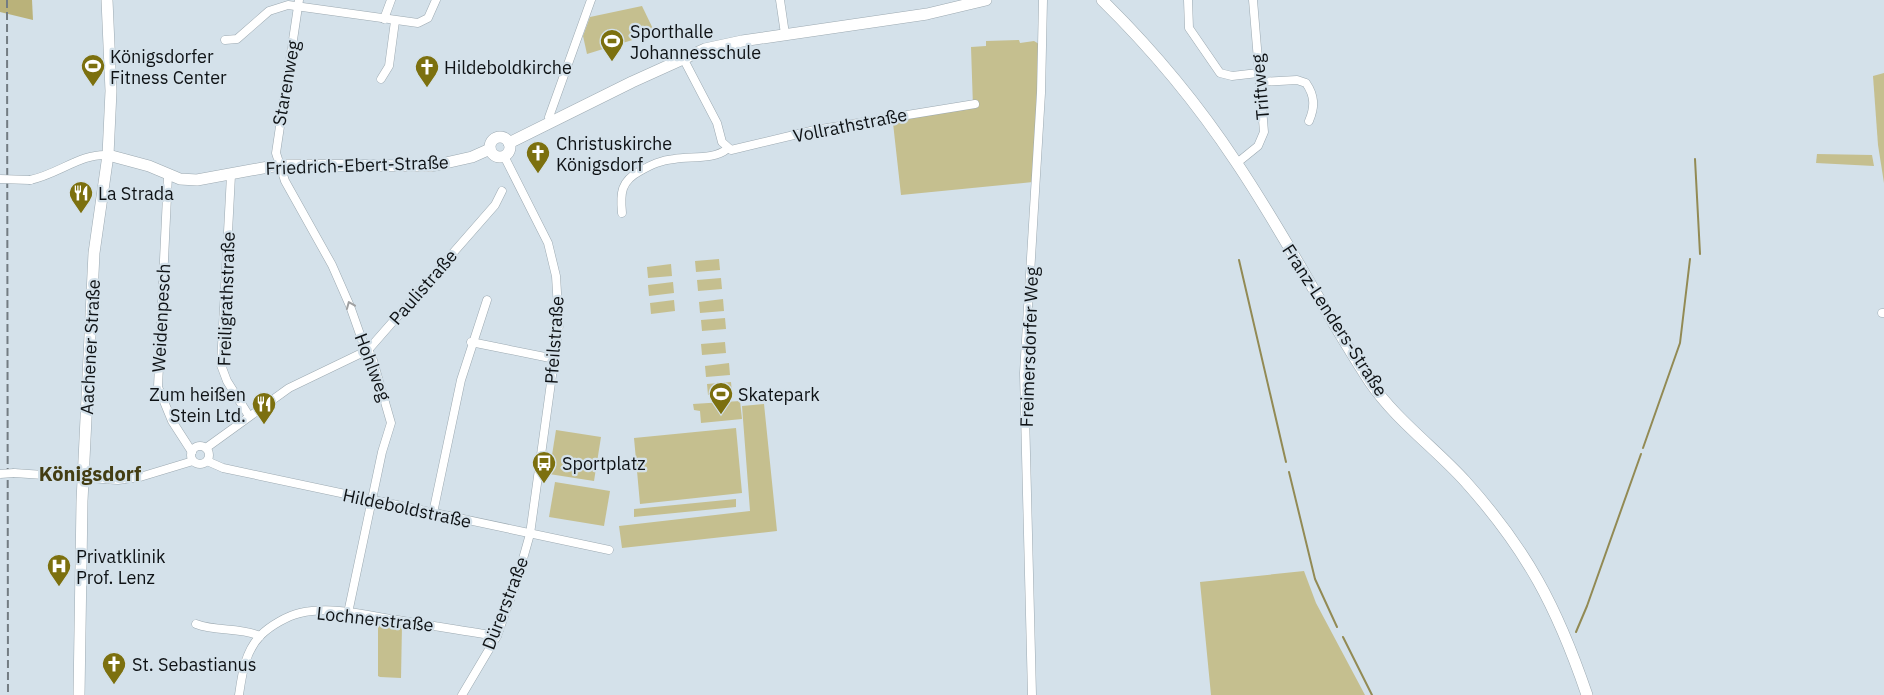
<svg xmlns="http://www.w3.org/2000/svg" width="1884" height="695" font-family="'IBM Plex Sans',sans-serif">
	<rect width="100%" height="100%" fill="#d4e1ea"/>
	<!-- green -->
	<g fill="#c5bf8f">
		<polygon points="642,6 655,33 587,54 583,36 590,17"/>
		<polygon points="1019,40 1020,43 1034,41 1039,44 1033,182 901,195 893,123 897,118 973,107 971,47 986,46 986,41"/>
		<polygon points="1884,73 1884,183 1878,145 1873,76"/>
		<polygon points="1817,154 1872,155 1874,166 1816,163"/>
		<polygon points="719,259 720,270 696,272 695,261"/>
		<polygon points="671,264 672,276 648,278 647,267"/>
		<polygon points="721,278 722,289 698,291 697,280"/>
		<polygon points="673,282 674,293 649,296 648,285"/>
		<polygon points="723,299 724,311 700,313 699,302"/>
		<polygon points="674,300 675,311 651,314 650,303"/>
		<polygon points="725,318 726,329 702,331 701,320"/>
		<polygon points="725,342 726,353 702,355 701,344"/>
		<polygon points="729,363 730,375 706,377 705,366"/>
		<polygon points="731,382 732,393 708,395 707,384"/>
		<polygon points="740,401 742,419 701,423 700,411 694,410 693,404"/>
		<polygon points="764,404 777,531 622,548 619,526 750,511 742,406"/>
		<polygon points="736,428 742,493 640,504 634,438"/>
		<polygon points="556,430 601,437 594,481 549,474"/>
		<polygon points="555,482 610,491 604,526 549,517"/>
		<polygon points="736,499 736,507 634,517 634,509"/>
		<polygon points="1304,571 1316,603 1365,695 1211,695 1200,582"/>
		<polygon points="380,623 402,625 401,678 380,677 378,676 378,624"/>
	</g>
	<!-- forest -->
	<polygon fill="#bab27a" points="0,0 32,0 33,20 0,12"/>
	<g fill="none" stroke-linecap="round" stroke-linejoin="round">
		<!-- stream -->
		<g stroke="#928a54" stroke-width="2">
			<polyline points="1695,159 1700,254"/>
			<polyline points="1239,260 1286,462"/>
			<polyline points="1643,448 1680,343 1690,259"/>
			<polyline points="1289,472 1315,579 1337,627"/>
			<polyline points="1576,632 1587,606 1641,454"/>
			<polyline points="1343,637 1372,695"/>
		</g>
		<!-- street casing -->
		<g stroke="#9ca9b1" stroke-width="9">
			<g id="street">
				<polyline points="299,0 276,153 285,181 332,265 350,306 362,340 372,357 391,423 382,452 348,613"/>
				<polyline points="780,0 785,34"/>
				<polyline points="1188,0 1189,28 1220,73 1232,76 1258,73"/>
				<polyline points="384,19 391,0"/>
				<polyline points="225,40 237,39 269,11 288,5 418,23 428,18 436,0"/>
				<polyline points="683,58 717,123 722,142 731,150 815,130 975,104"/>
				<polyline points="381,79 389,66 395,21"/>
				<path d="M1260,82l37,-2 9,3c9,13 9,24 3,38"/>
				<polyline points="550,123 549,117 591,0"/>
				<polyline points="1237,163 1258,146 1264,132 1253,0"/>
				<polyline points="168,175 158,387 172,421 192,452"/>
				<polyline points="231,175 221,365 227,381 249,416"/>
				<path d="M30,180c27,-5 51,-27 78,-25"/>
				<path d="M622,213c-2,-20 -1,-32 18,-42 11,-6 21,-11 34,-12 16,-3 40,1 53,-10"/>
				<polyline points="1882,313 1884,313"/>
				<polyline points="471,342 555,359"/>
				<circle cx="200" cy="455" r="9"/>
				<polyline points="206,448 289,388 368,350 495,205 502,191"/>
				<polyline points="207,461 223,468 609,550"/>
				<polyline points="14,473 118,480 140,477 193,461"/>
				<polyline points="433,513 461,380 487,300"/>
				<path d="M196,624c21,8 44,3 64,12"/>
				<path d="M239,695c3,-21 6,-44 22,-60 9,-9 26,-19 39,-22 29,-7 62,1 91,6 35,6 70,11 106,17"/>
				<polyline points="462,695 497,636 517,580 530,534 559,325 556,276 548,243 504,156"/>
				<polyline points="1032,695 1024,373 1041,93 1043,0"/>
			</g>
		</g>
		<!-- secondary casing -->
		<g stroke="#9ca9b1" stroke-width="12">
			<g id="secondary">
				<path d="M1102,0c50,49 95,103 134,162 48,71 87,148 134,220 25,37 65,66 95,99 62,69 92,126 122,214"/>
				<circle cx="500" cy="147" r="10"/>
				<polyline points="509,143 632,82 705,49 742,41 927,14 986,0"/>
				<polyline points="108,155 149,166 180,179 197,180 279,165 432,166 472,157 490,149"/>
				<polyline points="79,695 82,501 94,253 108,155 111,91 107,0"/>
			</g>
		</g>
		<!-- street -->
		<use href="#street" stroke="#fff" stroke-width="8"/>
		<!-- secondary -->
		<use href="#secondary" stroke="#fff" stroke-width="11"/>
		<!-- rail -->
		<polyline stroke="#737c82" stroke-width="2" stroke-dasharray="8 4" stroke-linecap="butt" points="7,0 8,695"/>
		<!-- street-bridge casing -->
		<g stroke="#9ca9b1" stroke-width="9" stroke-linecap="butt">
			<g id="street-bridge">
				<polyline points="0,179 30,180"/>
				<polyline points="0,474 14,473"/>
			</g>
		</g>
		<!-- street-bridge -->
		<use href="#street-bridge" stroke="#fff" stroke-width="8"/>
	</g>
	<!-- one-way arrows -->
	<defs><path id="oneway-chevron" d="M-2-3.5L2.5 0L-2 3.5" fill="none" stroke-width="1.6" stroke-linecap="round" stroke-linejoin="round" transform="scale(1.25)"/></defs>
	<use stroke="#9fa0a1" href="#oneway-chevron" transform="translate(350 305) rotate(-112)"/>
	<!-- icons -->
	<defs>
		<g id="stadium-pin" transform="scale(1.25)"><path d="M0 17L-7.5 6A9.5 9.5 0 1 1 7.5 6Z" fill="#7c700f" stroke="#d4e1ea"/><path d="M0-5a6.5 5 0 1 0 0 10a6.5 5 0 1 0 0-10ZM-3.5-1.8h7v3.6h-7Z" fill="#fff"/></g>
		<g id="church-pin" transform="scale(1.25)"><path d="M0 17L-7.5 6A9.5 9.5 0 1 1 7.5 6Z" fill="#7c700f" stroke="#d4e1ea"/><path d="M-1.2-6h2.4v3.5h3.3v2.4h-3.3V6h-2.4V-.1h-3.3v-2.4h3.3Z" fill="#fff"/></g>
		<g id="restaurant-pin" transform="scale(1.25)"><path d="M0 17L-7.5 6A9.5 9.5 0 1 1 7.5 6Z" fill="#7c700f" stroke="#d4e1ea"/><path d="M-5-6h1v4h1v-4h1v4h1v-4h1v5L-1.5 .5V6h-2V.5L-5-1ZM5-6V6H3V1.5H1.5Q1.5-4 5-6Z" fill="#fff"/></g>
		<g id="bus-pin" transform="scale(1.25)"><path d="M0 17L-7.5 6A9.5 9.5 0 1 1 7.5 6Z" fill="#7c700f" stroke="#d4e1ea"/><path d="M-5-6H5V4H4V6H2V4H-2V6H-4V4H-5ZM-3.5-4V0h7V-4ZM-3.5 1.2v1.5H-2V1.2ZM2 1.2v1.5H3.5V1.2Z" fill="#fff"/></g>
		<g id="hospital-pin" transform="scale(1.25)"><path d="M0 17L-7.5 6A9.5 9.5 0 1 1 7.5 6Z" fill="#7c700f" stroke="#d4e1ea"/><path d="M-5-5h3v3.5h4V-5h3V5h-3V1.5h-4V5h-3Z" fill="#fff"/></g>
	</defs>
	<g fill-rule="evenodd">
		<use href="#stadium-pin" x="612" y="41"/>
		<use href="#stadium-pin" x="93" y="66"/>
		<use href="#church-pin" x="427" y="67"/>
		<use href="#church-pin" x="538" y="153"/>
		<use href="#restaurant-pin" x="81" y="193"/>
		<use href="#stadium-pin" x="721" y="394"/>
		<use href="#restaurant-pin" x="264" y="404"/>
		<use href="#bus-pin" x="544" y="463"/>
		<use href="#hospital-pin" x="59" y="566"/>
		<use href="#church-pin" x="114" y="664"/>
	</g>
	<g text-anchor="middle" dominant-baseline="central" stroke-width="4.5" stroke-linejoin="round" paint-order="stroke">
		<!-- poi labels -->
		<g font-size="18" fill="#0e1215" stroke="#d4e1ea" text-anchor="start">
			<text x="630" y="31">Sporthalle<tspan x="630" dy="21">Johannesschule</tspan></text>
			<text x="110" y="56">Königsdorfer<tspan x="110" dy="21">Fitness Center</tspan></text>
			<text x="444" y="67">Hildeboldkirche</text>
			<text x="556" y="143">Christuskirche<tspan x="556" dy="21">Königsdorf</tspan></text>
			<text x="98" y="193">La Strada</text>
			<text x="246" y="394" text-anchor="end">Zum heißen<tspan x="246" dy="21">Stein Ltd.</tspan></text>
			<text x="738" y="394">Skatepark</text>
			<text x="562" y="463">Sportplatz</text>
			<text x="76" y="556">Privatklinik<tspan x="76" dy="21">Prof. Lenz</tspan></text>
			<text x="132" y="664">St. Sebastianus</text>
		</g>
		<!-- street labels -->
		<g font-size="18" fill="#0e1215" stroke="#d4e1ea">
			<text transform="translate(286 83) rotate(-80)">Starenweg</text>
			<text transform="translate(1260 87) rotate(-95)">Triftweg</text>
			<text transform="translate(850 125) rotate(-11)">Vollrathstraße</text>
			<text transform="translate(357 165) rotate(-2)">Friedrich-Ebert-Straße</text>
			<text transform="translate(423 287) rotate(-49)">Paulistraße</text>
			<text transform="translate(226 299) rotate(-88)">Freiligrathstraße</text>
			<text transform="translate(161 318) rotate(-87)">Weidenpesch</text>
			<text transform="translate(1335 320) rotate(57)">Franz-Lenders-Straße</text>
			<text transform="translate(554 340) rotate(-86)">Pfeilstraße</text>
			<text transform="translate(90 347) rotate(-87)">Aachener Straße</text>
			<text transform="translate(1029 347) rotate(-88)">Freimersdorfer Weg</text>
			<text transform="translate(373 367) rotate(69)">Hohlweg</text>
			<text transform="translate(407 508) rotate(12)">Hildeboldstraße</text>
			<text transform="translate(505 603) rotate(-69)">Dürerstraße</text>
			<text transform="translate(375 619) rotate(6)">Lochnerstraße</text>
		</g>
		<!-- quarter labels -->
		<g font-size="20" font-weight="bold" fill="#433d13" stroke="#d4e1ea">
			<text x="90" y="473">Königsdorf</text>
		</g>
	</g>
</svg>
